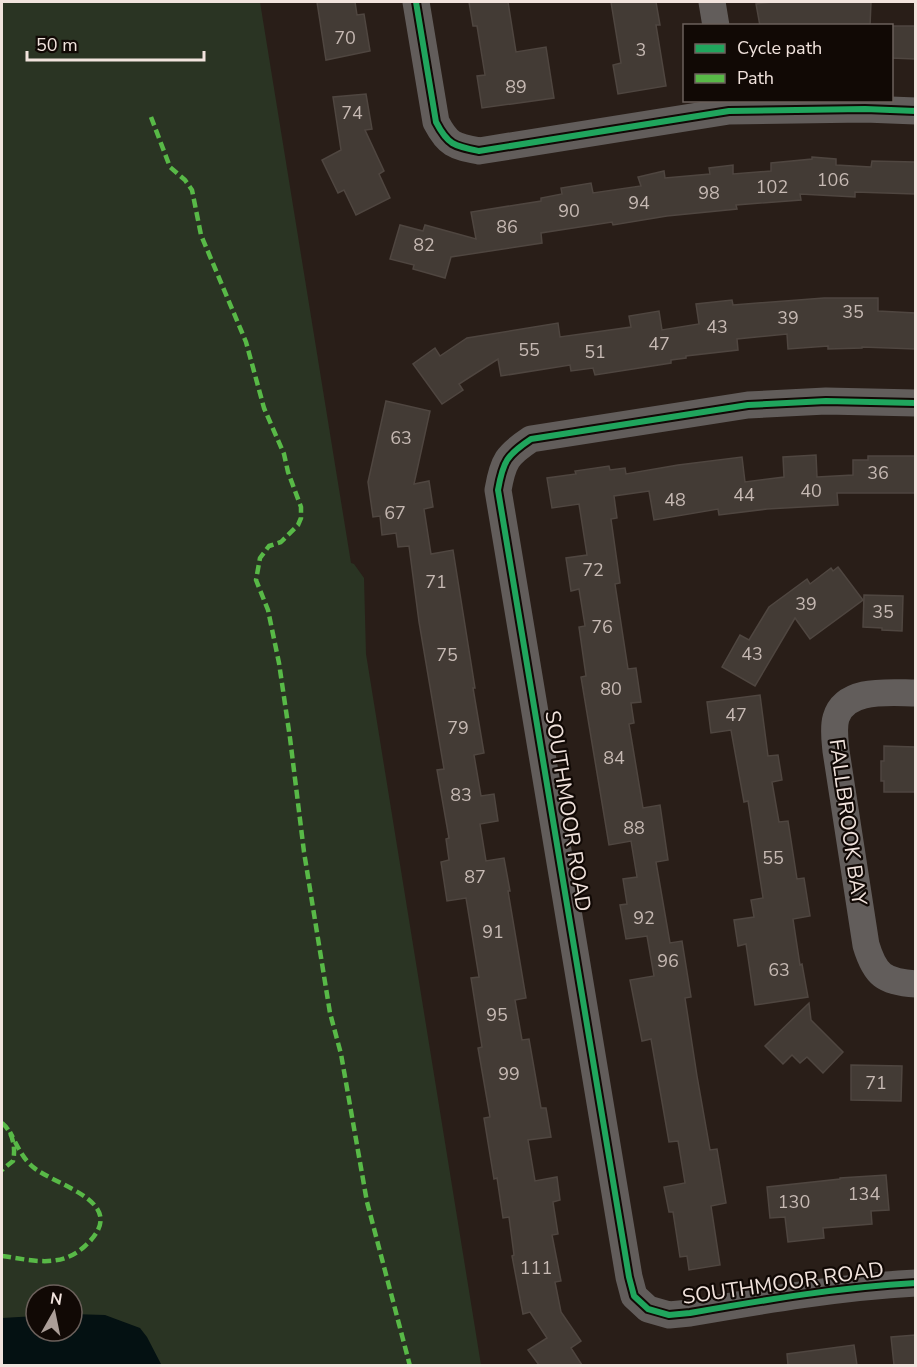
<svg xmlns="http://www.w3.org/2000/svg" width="917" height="1367" font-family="'Nunito Sans',sans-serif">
	<rect width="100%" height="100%" fill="#291e18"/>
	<!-- green -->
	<path fill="#2a3423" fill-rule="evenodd" d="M2,2h258l91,561 3,1 10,14 2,76 115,711 -479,1zM36,1295h36v36h-36z"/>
	<!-- water -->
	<polygon fill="#041112" points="72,1314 105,1315 140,1328 147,1337 161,1364 161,1365 2,1365 2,1318 36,1316 36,1331 72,1331"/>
	<!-- building -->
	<g fill="#433b35" stroke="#4f4640" stroke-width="1.5">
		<polygon points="317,2 355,2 357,15 364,14 370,51 326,60"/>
		<polygon points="469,2 508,2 516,52 546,47 554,98 482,108 477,76 485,75 477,26 473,26"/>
		<polygon points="611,2 656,2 660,25 656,25 666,86 618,94 613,65 621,63"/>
		<polygon points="773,2 871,2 870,26 760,26 756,4"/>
		<polygon points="891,26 915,26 915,59 891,58"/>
		<polygon points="366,94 372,129 365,130 384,171 379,174 390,198 356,215 344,190 338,193 322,160 341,150 333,97"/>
		<polygon points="812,157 836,159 836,165 871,167 872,161 915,162 915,194 855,192 855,197 800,194 801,200 736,205 737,209 667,216 613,225 612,222 541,233 542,243 451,257 445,278 413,269 414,265 390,259 400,225 423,231 425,225 476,239 471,212 541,201 541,198 562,194 561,188 591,183 593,193 641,186 638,177 664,171 665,178 710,174 709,168 733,165 733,174 771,171 771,163 812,159"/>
		<polygon points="824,298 878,298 878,311 915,313 915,349 862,347 862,348 828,349 828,346 788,349 787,334 737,339 738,350 686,356 686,358 671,360 671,363 595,375 593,368 571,371 570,365 501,376 498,359 459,384 463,390 442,404 413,364 435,348 440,356 467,338 558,323 560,337 631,327 629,316 659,311 662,330 699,324 696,304 732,300 733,305"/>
		<polygon points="386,401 430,411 414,484 429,481 433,507 424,509 431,554 453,550 475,688 473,688 484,753 474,755 481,796 494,794 498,821 480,824 486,861 504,858 510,891 508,891 526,998 515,1000 522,1040 529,1039 541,1108 546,1108 551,1137 528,1140 535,1181 557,1177 560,1200 553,1202 558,1234 552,1235 561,1281 555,1282 561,1312 581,1341 571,1348 582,1365 539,1365 528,1350 547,1338 530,1312 523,1314 512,1256 514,1255 509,1217 503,1218 497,1178 494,1179 484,1118 490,1117 478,1048 482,1047 471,978 479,977 466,898 447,901 441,862 449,860 446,839 449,838 437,770 444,769 419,622 409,546 398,547 396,533 382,535 380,516 373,517 368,482"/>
		<polygon points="816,455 817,477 853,475 853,460 868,460 868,456 915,456 915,493 837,493 838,505 767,509 719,515 718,509 654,520 649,491 614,496 617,518 611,519 620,583 615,584 628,669 636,668 641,702 631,703 634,723 629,724 643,808 660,805 668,860 656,862 670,943 682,941 691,997 685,998 697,1076 710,1150 717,1149 726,1203 711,1206 720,1265 689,1270 687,1256 680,1257 673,1212 669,1212 664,1187 685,1183 678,1141 669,1142 651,1039 642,1041 630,980 654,976 647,936 626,939 620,905 627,904 623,879 637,877 631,841 609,845 581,677 586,676 579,627 585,626 579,589 571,591 566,558 587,555 579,504 552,508 547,478 576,474 575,471 609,466 610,470 625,468 626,474 678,465 742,457 745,482 784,477 783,457"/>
		<polygon points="838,567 863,600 810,639 795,618 755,686 722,667 740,635 749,640 769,607 807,579 810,584 831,568 833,571"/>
		<polygon points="864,595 903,596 902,631 882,630 882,628 863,627"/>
		<polygon points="760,695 768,756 778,755 782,780 772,782 779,822 788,821 797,879 804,878 810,916 793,919 800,965 802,964 808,997 755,1005 746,944 738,946 734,920 754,917 751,900 763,898 748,801 744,802 731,730 711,733 707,702"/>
		<polygon points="884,746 915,747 915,792 884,792 884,781 881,781 881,761 884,761"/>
		<polygon points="809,1003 811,1020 843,1052 823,1073 807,1057 800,1063 792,1055 783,1064 765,1046"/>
		<polygon points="851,1065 902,1066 901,1101 851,1100"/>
		<polygon points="886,1175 889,1210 871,1211 872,1224 823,1228 824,1238 788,1242 785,1217 770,1218 767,1187 840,1179 840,1178"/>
		<polygon points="915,1335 915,1365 894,1365 891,1337"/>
		<polygon points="854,1345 857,1365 788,1365 787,1354"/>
	</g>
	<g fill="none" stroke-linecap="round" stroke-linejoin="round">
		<!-- street -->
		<g stroke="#625d5b" stroke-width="27">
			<path d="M416,2l20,120c12,23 18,24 43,29l250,-40 136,-2 51,2"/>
			<polyline points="712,2 716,26"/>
			<path d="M916,403l-90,-2 -78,4 -217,34c-24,16 -28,22 -33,51l131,787 5,19 14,13 21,6 21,-2c75,-13 150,-26 226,-30"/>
			<path d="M916,693c-25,0 -71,-6 -80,25 -3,10 -1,22 0,33l30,194c9,30 18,37 50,39"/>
		</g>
		<!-- quiet -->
		<g stroke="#58b947" stroke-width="4.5" stroke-dasharray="9 4.5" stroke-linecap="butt">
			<polyline points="151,117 170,167 185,180 192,190 201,235 246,342 264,408 284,454 288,472 301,507 301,518 298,525 281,542 269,546 260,558 256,580 268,610 279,663 290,738 304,852 330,1013 341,1054 367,1202 410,1366"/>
			<path d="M2,1123c11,9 14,25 11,38l-11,9"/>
			<path d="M2,1256c30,4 58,13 83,-10 48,-44 -28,-59 -52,-79 -11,-9 -17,-24 -23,-35"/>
		</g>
		<!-- cycleway casing -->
		<g stroke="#110905" stroke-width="10">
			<g id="cycleway">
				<path d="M416,2l20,120c12,23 18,24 43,29l250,-40 136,-2 51,2"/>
				<path d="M916,403l-90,-2 -78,4 -217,34c-24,16 -28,22 -33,51l131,787 5,19 14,13 21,6 21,-2c75,-13 150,-26 226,-30"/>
			</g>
		</g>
		<!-- cycleway -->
		<use href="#cycleway" stroke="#20a55d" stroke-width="6"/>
	</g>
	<g text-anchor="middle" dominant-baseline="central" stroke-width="4.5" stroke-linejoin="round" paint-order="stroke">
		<!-- number labels -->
		<g font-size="18" fill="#c6b9b3">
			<text x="345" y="38">70</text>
			<text x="641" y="50">3</text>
			<text x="516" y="87">89</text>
			<text x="352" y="113">74</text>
			<text x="833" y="180">106</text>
			<text x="772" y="187">102</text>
			<text x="709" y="193">98</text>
			<text x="639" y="203">94</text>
			<text x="569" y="211">90</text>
			<text x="507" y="227">86</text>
			<text x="424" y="245">82</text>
			<text x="853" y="312">35</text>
			<text x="788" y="318">39</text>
			<text x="717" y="327">43</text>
			<text x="659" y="344">47</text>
			<text x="529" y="350">55</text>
			<text x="595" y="352">51</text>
			<text x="401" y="438">63</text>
			<text x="878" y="473">36</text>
			<text x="811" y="491">40</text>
			<text x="744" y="495">44</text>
			<text x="675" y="500">48</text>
			<text x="395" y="513">67</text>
			<text x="593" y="570">72</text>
			<text x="436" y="582">71</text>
			<text x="806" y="604">39</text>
			<text x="883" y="612">35</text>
			<text x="602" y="627">76</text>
			<text x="752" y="654">43</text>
			<text x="447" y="655">75</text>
			<text x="611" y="689">80</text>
			<text x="736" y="715">47</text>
			<text x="458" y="728">79</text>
			<text x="614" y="758">84</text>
			<text x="461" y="795">83</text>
			<text x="634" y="828">88</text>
			<text x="773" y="858">55</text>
			<text x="475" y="877">87</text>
			<text x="644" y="918">92</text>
			<text x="493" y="932">91</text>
			<text x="668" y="961">96</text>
			<text x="779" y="970">63</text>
			<text x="497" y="1015">95</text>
			<text x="509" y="1074">99</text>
			<text x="876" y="1083">71</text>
			<text x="864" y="1194">134</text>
			<text x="794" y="1202">130</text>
			<text x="536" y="1268">111</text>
		</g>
		<!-- street labels -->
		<g font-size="21" fill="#f1e3dd" stroke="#110905">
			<text transform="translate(568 811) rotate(81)">SOUTHMOOR ROAD</text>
			<text transform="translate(848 822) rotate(82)">FALLBROOK BAY</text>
			<text transform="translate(783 1283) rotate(-8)">SOUTHMOOR ROAD</text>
		</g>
	</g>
	<!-- border -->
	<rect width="917" height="1367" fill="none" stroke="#f1e3dd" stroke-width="6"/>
	<!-- legend -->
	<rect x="683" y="24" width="210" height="78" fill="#110905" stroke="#6b605b" stroke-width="1.5"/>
	<rect x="695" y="44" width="30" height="9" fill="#20a55d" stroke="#6b605b" stroke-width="1.5"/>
	<text x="737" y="54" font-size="18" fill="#f1e3dd">Cycle path</text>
	<rect x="695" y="74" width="30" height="9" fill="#58b947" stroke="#6b605b" stroke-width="1.5"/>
	<text x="737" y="84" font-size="18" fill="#f1e3dd">Path</text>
	<!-- north arrow -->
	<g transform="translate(54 1313) rotate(9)"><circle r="28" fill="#110905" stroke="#6b605b" stroke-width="1.5"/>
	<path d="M0-4.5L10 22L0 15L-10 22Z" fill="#ab9e98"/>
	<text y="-9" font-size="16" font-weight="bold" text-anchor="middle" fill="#f1e3dd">N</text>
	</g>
	<!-- scale -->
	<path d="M27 51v9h177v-9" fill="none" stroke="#f1e3dd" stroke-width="3"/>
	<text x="36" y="51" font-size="18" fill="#f1e3dd" stroke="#110905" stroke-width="4.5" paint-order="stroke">50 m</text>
</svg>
